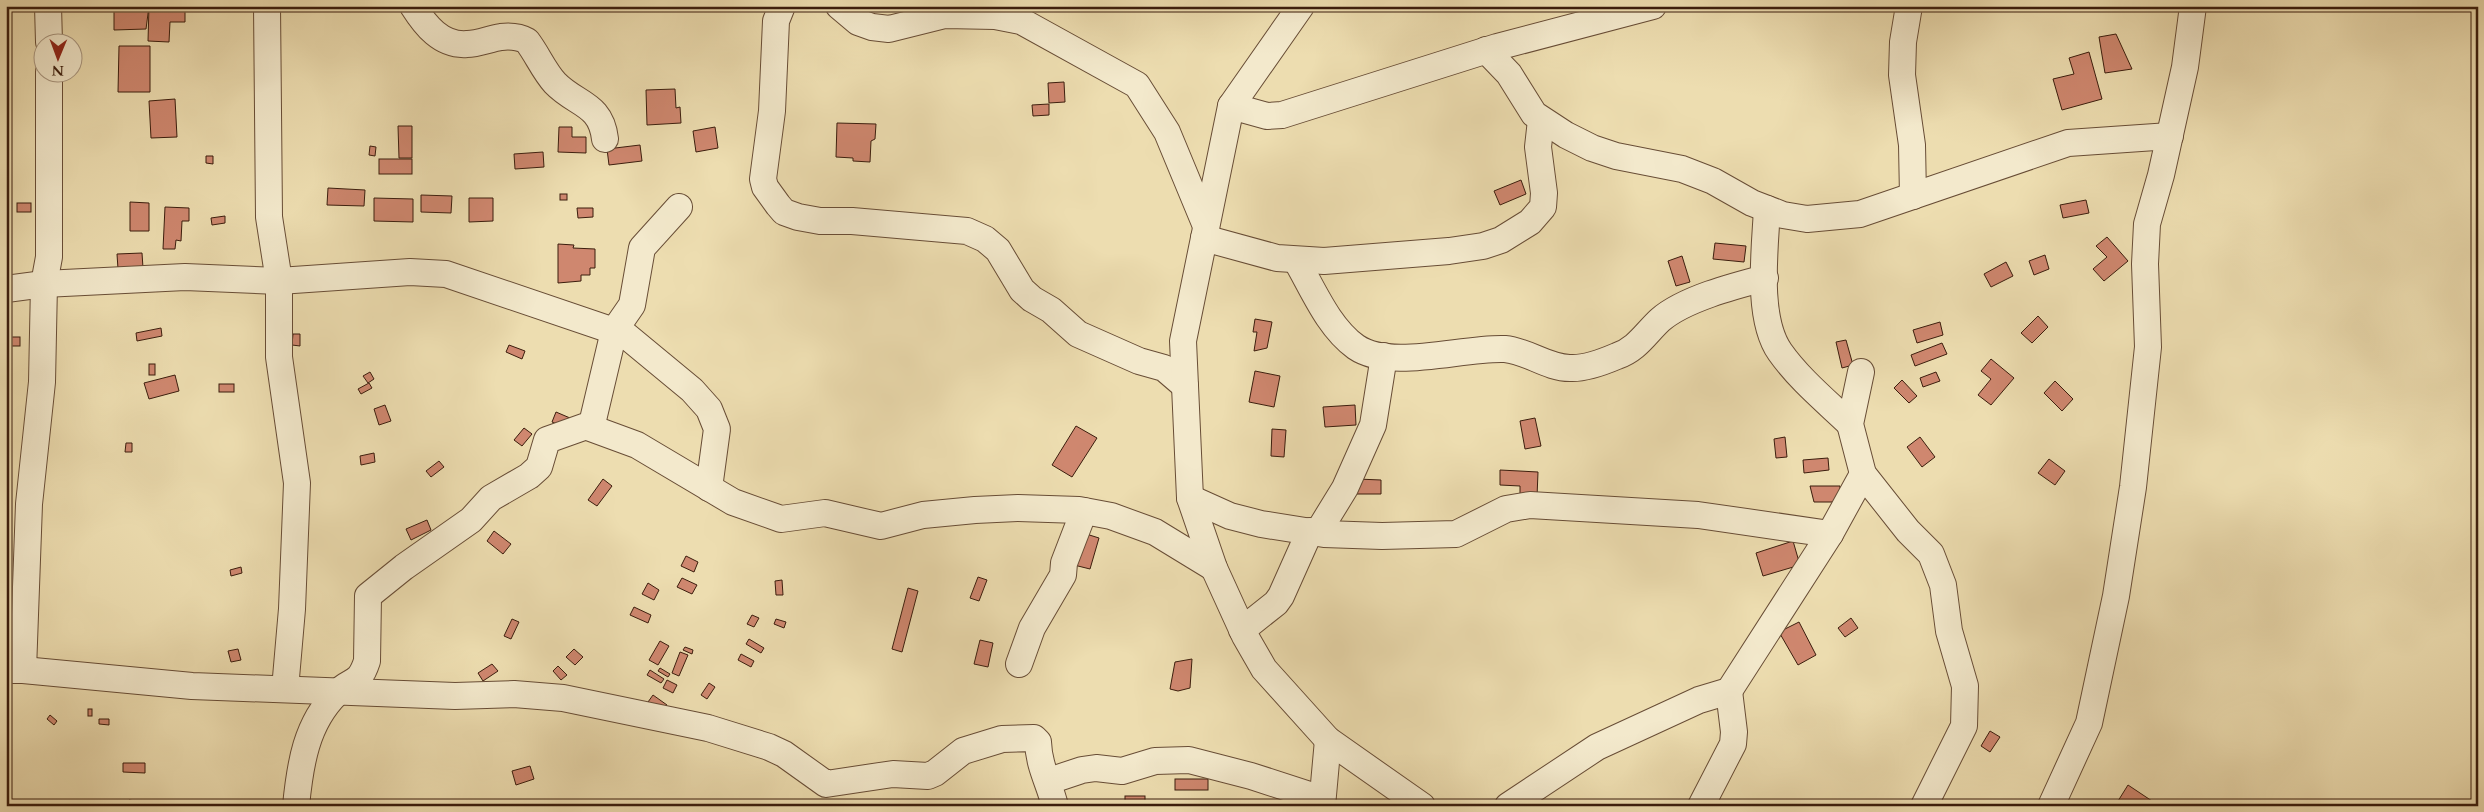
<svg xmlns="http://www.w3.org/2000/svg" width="2484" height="812" font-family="Cardo,serif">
	<rect width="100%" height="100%" fill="#edddb0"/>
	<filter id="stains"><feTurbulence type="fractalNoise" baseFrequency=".004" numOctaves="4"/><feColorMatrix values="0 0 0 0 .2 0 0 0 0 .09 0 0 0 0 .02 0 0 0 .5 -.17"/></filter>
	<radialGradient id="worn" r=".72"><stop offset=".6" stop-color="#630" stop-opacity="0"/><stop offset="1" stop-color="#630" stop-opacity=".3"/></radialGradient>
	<!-- building -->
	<g fill="#cf876f" stroke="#3b1d0d">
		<polygon points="114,6 149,6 146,29 114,30"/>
		<polygon points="149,6 185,8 185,22 170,22 169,42 148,41"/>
		<polygon points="2116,34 2132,69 2105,73 2099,37"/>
		<polygon points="119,46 150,46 150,92 118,92"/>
		<polygon points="2089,52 2102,99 2062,110 2053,79 2074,74 2069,58"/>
		<polygon points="1064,82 1065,102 1049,103 1048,83"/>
		<polygon points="675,89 676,108 680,107 681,123 647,125 646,90"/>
		<polygon points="175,99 177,137 151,138 149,101"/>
		<polygon points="1049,104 1049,115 1033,116 1032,105"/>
		<polygon points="837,123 876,124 875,139 871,141 870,162 853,161 853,158 836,157"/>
		<polygon points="398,126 412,126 412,158 399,158"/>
		<polygon points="559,127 572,127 572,137 586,137 586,153 558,152"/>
		<polygon points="715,127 718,148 696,152 693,131"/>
		<polygon points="640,145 642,161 609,165 607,149"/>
		<polygon points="370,146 376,147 375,156 369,155"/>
		<polygon points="543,152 544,167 515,169 514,154"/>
		<polygon points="206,156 213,156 213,164 206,163"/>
		<rect x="379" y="159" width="33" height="15"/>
		<polygon points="1521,180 1526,194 1500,205 1494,191"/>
		<polygon points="328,188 365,190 364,206 327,205"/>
		<rect x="560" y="194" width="7" height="6"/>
		<polygon points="421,195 452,196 451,213 421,212"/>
		<polygon points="374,198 413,199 413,222 374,221"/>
		<polygon points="469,198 493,198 493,221 469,222"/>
		<polygon points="2086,200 2089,213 2063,218 2060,205"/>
		<polygon points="130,202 149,203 149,231 130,231"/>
		<rect x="17" y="203" width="14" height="9"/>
		<polygon points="165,207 189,208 189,221 182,221 181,241 176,240 175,249 163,249"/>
		<polygon points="577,208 593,208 593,217 578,218"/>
		<polygon points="225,216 225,223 212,225 211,218"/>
		<polygon points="2107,237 2128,261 2104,281 2093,269 2107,257 2096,246"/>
		<polygon points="1715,243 1746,246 1744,262 1713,259"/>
		<polygon points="558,244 574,245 573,248 595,249 595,268 590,268 590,275 581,275 581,281 558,283"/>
		<polygon points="142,253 143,268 118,269 117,254"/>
		<polygon points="2045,255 2049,269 2034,275 2029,261"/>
		<polygon points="1682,256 1690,282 1676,286 1668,261"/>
		<polygon points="2006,262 2013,276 1991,287 1984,274"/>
		<polygon points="2038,316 2048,327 2032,343 2021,333"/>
		<polygon points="1255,319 1272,322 1267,348 1254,351 1257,332 1253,332"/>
		<polygon points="1940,322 1943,335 1917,343 1913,330"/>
		<polygon points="161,328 162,336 137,341 136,333"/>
		<polygon points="293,334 300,334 300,346 292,345"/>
		<rect x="6" y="337" width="14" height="9"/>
		<polygon points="1846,340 1853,365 1842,368 1836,342"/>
		<polygon points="1942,343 1947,354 1915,366 1911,355"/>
		<polygon points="509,345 525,351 522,359 506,352"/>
		<polygon points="1991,359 2014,378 1991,405 1978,395 1991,379 1981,371"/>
		<rect x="149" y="364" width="6" height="11"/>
		<polygon points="1255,371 1280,376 1274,407 1249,402"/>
		<polygon points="370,372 374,379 368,383 363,376"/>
		<polygon points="1936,372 1940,381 1923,387 1920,378"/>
		<polygon points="175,375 179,391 149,399 144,383"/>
		<polygon points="1902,380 1917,396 1909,403 1894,388"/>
		<polygon points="2055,381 2073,399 2062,411 2044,393"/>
		<polygon points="369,383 372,388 361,394 358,389"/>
		<rect x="219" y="384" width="15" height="8"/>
		<polygon points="385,405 391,421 379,425 374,409"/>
		<polygon points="1355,405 1356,425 1325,427 1323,407"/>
		<polygon points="556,412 570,418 566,428 552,422"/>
		<polygon points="1535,418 1541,446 1525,449 1520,421"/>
		<polygon points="1076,426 1097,438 1072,477 1052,465"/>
		<polygon points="524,428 532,434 522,446 514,440"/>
		<polygon points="1272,429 1286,430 1284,457 1271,456"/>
		<polygon points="1785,437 1787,457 1776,458 1774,439"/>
		<polygon points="1920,437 1935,457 1922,467 1907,447"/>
		<polygon points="126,443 132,443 132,452 125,452"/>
		<polygon points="374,453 375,462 361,465 360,456"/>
		<polygon points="1828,458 1829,470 1804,473 1803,460"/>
		<polygon points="2049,459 2065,471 2055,485 2038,473"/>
		<polygon points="439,461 444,467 431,477 426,471"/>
		<polygon points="1500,470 1538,472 1537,497 1520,496 1520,486 1500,485"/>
		<polygon points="603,479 612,486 597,506 588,500"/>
		<polygon points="1357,479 1381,480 1381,494 1356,494"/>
		<polygon points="1810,486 1840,486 1840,502 1814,502"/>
		<polygon points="427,520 431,530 411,540 406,529"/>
		<polygon points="494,531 511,544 503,554 487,541"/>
		<polygon points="1083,533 1099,538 1090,569 1074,565"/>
		<polygon points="1793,541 1800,565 1763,576 1756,553"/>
		<polygon points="686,556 698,562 694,572 681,566"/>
		<polygon points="241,567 242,573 231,576 230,570"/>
		<polygon points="978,577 987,580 979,601 970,598"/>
		<polygon points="682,578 697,585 692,594 677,587"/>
		<polygon points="782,580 783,595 776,595 775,581"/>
		<polygon points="648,583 659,590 654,600 642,594"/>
		<polygon points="908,588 918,591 902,652 892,649"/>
		<polygon points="634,607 651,615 648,623 630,615"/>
		<polygon points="752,615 759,618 754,627 747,624"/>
		<polygon points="1851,618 1858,628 1845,637 1838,628"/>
		<polygon points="512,619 519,622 511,639 504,636"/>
		<polygon points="776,619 786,622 784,628 774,624"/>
		<polygon points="1799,622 1816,655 1798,665 1779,632"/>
		<polygon points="749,639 764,648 761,653 746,644"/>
		<polygon points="980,640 993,643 988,667 974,664"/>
		<polygon points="660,641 669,646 658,665 649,660"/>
		<polygon points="685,647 693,650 692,654 683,650"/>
		<polygon points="238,649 241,660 231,662 228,651"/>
		<polygon points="574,649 583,657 575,665 566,657"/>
		<polygon points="680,652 688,655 679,676 672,673"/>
		<polygon points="741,654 754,661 751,667 738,660"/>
		<polygon points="1192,659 1190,688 1178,691 1170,689 1175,662"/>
		<polygon points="492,664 498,671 483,681 478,673"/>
		<polygon points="558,666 567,675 561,680 553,671"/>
		<polygon points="660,668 670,674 668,677 658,671"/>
		<polygon points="650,670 664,679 661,683 647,675"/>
		<polygon points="667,680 677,685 673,693 663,688"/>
		<polygon points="709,683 715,687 707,699 701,695"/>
		<polygon points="653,695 667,705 662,711 648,702"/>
		<rect x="88" y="709" width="4" height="7"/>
		<polygon points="50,715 57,721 54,725 47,719"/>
		<polygon points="99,719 109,719 109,725 99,724"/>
		<polygon points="1990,731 2000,737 1990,752 1981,746"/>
		<polygon points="123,763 145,763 145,773 123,772"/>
		<polygon points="530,766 534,779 516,785 512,771"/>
		<rect x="1175" y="779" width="33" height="11"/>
		<polygon points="2128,785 2158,805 2157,806 2125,806 2118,801"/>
		<rect x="1125" y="796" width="20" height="10"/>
		<polygon points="129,800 135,801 135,806 129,806"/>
	</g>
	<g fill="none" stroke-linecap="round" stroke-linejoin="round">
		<!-- minor casing -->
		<g stroke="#684d36" stroke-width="28">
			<g id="minor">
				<polyline points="48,6 49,42"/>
				<polyline points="267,6 269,217 279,281 279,357 297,483 292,609 285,689"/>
				<path d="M413,6c12,19 28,40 54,38 11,0 22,-5 34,-7 9,-1 17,-1 26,4 10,13 17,30 28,42 21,22 46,20 50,56"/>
				<polyline points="782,6 776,21 772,111 763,179 765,187 778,205 784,212 798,217 820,221 852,221 967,231 985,239 998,250 1022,290 1032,299 1051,310 1078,334 1139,361 1164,368 1185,386"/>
				<polyline points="839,6 858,22 872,27 889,29 945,15 995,16 1021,21 1137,85 1167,132 1206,226"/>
				<polyline points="1301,6 1231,106 1183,341 1190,498 1214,568 1245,636 1264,669 1328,740 1422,806"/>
				<polyline points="1909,6 1903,42 1902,75 1912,145 1913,196"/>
				<polyline points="1486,50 1509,74 1534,114 1566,135 1592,148 1616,156 1682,169 1713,181 1752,203 1783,215 1807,219 1860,214 2068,143 2170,136"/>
				<polyline points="1231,106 1267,116 1282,115 1497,47 1653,6"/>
				<path d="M1767,209c-2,40 -11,109 13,143 19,27 47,50 70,72"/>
				<polyline points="1204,238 1277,258 1324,261 1449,251 1483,246 1501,240 1530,222 1543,207 1544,193 1538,147 1541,120"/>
				<path d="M1296,260c17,29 32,67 60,87 35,24 107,0 149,2 23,2 42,19 65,19 15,1 33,-6 47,-12 20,-7 28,-22 43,-36 24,-21 74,-34 105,-42"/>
				<polyline points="6,289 44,284 185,277 279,281 410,272 446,274 614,331"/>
				<polyline points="617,328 692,390 709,409 717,429 709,488"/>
				<polyline points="1861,372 1850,424 1863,474 1908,531 1931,554 1943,585 1949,631 1965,686 1964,726 1924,806"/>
				<polyline points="588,427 637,445 733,502 781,519 825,513 881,526 923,515 975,510 1018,508 1079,510 1111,516 1155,532 1214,568"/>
				<polyline points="1190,498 1230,516 1261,524 1324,534 1382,536 1456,534 1506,509 1530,505 1698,515 1830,534"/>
				<polyline points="1318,532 1345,488 1373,425 1384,356"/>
				<polyline points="1242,630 1276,603 1281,596 1310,531"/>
				<polyline points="1019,664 1032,628 1063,575 1064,563 1084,511"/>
				<path d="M6,670h17l169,16 263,10 59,-2 49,4 145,30 61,19 15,7 42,30 67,-10 35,2 7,-3 28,-22 39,-12 32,-1 4,4c1,25 11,40 17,64"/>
				<polyline points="23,670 29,504 42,382 44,284 49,257 49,72"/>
				<polyline points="1049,781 1082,770 1096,768 1122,771 1155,761 1189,760 1251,776 1322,799"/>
				<path d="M296,806c4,-41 10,-83 41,-113 15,-15 22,-7 30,-32l1,-65 36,-29 67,-47 20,-22 38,-22 10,-9 8,-27 45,-16 22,-93 18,-26 10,-57 37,-41"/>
				<polyline points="1322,806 1328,740"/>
				<polyline points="1508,806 1597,747 1699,700 1729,691 1830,534 1863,474"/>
				<polyline points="1701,806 1733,744 1734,732 1729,691"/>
				<polyline points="2051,806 2089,723 2116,596 2133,487 2148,347 2145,264 2147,224 2161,175 2185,67 2193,6"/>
			</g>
		</g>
		<!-- minor -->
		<use href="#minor" stroke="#f3e9cc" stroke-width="26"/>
	</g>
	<!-- margin -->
	<rect width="2484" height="812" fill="none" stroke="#edddb0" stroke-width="25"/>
	<rect x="8" y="8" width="2469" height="797" fill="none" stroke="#3b1d0d" stroke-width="2.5"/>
	<rect x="12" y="12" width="2459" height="787" fill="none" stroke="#3b1d0d"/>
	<!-- north arrow -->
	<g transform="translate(58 58) rotate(181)"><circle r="24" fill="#f3e9cc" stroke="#a99780"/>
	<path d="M0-4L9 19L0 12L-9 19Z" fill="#8f2418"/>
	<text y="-8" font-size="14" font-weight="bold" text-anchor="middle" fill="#3b1d0d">N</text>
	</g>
	<rect width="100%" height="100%" filter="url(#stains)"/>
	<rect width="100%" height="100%" fill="url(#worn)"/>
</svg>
